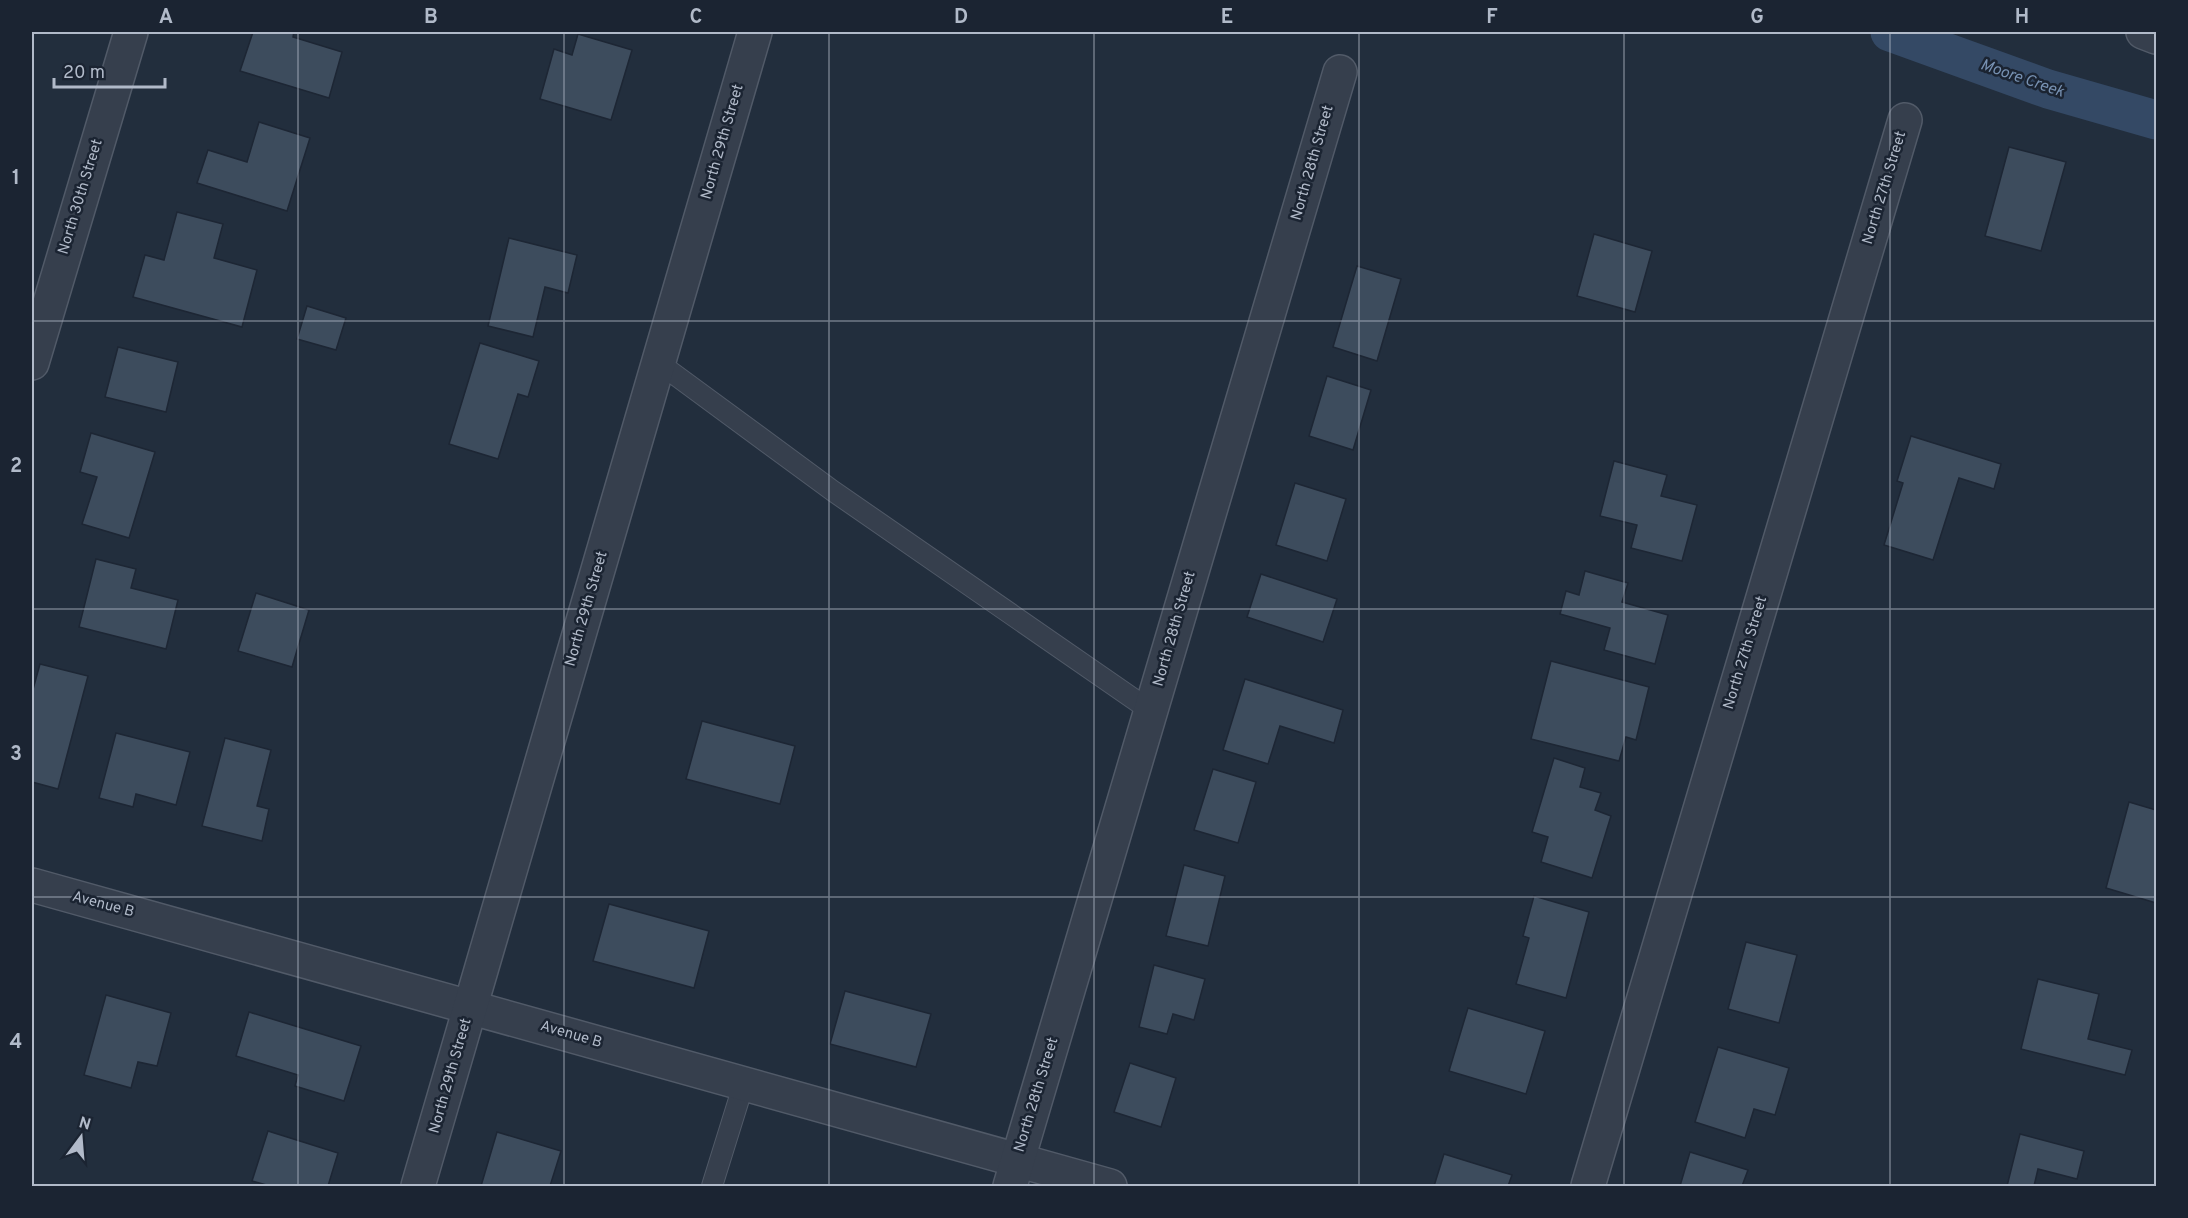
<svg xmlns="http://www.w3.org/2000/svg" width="2188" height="1218" font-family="Overpass,sans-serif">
	<rect width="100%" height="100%" fill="#222e3d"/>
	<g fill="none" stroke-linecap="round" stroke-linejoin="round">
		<!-- canal -->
		<polyline stroke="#344965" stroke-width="39" points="1890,32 2048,89 2156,120"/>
	</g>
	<!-- building -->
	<g fill="#3d4c5d" stroke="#1d2634" stroke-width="1.5">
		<polygon points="253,32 294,32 293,37 342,52 329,98 240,71"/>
		<polygon points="578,34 632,50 611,120 540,99 554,49 572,55"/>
		<polygon points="259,122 310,138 287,211 197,183 208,150 247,162"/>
		<polygon points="2009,147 2066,162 2041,251 1985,236"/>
		<polygon points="177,212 223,224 214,258 257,270 242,327 133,297 145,255 164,260"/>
		<polygon points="1594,234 1652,251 1635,312 1577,296"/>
		<polygon points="509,238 577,255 568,293 545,287 533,337 488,326"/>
		<polygon points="1357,266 1401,279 1377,361 1333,347"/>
		<polygon points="307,306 346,318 336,350 297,339"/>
		<polygon points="480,343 539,361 528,397 518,394 498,459 449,444"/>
		<polygon points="118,347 178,362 166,412 105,397"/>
		<polygon points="1327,376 1371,390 1353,450 1309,436"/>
		<polygon points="91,433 155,452 129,538 82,524 97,477 80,472"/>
		<polygon points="1911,436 2001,464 1994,489 1959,478 1933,560 1884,545 1903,483 1897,481"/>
		<polygon points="1614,461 1667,475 1661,496 1697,505 1682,561 1631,548 1637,525 1600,516"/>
		<polygon points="1295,483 1346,499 1327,561 1276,545"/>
		<polygon points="96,559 136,569 131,588 178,600 166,649 79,627"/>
		<polygon points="1585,571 1628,583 1622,602 1668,615 1655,664 1604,650 1610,628 1560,614 1566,591 1579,595"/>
		<polygon points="1261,574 1337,599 1323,642 1247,617"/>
		<polygon points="256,593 309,610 292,667 238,651"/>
		<polygon points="1551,661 1649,687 1636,740 1626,737 1619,761 1531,739"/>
		<polygon points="40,664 88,676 58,789 32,782 32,693"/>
		<polygon points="1245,679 1343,710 1334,743 1280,726 1268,764 1223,750"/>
		<polygon points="702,721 795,746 780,804 686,779"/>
		<polygon points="116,733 190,752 176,805 136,794 133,807 99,798"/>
		<polygon points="225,738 271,750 257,806 269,809 262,841 202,826"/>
		<polygon points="1554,758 1585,768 1580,787 1601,793 1595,810 1611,816 1592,878 1541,862 1548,837 1532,832"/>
		<polygon points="1213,769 1256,782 1238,843 1194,830"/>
		<polygon points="2129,802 2156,810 2156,903 2106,888"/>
		<polygon points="1184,865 1225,876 1208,946 1166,936"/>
		<polygon points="1534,896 1589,912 1566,998 1516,984 1529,938 1523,936"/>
		<polygon points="609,904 709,931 694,988 593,961"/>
		<polygon points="1746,942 1797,955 1779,1023 1728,1009"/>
		<polygon points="1154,965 1205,979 1194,1020 1173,1014 1167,1034 1139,1027"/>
		<polygon points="2038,979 2099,994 2088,1039 2132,1050 2125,1075 2021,1049"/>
		<polygon points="845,991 931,1014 916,1067 830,1044"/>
		<polygon points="106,995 171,1013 157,1066 138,1062 131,1088 84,1075"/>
		<polygon points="1468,1008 1545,1031 1526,1094 1449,1071"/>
		<polygon points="249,1012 361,1046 344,1101 295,1086 298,1075 236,1056"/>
		<polygon points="1718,1047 1789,1068 1775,1115 1754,1109 1745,1138 1695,1122"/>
		<polygon points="1130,1063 1176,1078 1161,1127 1114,1112"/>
		<polygon points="268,1131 338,1153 328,1186 270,1186 252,1181"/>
		<polygon points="497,1132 561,1151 550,1186 481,1186"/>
		<polygon points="2020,1134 2084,1151 2077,1179 2038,1169 2034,1186 2007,1186"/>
		<polygon points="1690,1152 1748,1170 1742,1186 1680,1186"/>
		<polygon points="1444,1154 1512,1175 1508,1186 1434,1186"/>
	</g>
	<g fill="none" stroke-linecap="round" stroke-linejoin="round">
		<!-- service casing -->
		<g stroke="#515a68" stroke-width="22">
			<g id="service">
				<polyline points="659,363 833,491 1151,711"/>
				<polyline points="712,1186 744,1083"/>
			</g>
		</g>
		<!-- minor casing -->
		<g stroke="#515a68" stroke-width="36">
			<g id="minor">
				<polyline points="2143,32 2156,37"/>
				<polyline points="32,363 131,32"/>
				<polyline points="32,885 1110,1186"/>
				<polyline points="1010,1186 1340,72"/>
				<polyline points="1588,1186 1905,120"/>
			</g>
		</g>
		<!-- tertiary casing -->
		<g stroke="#515a68" stroke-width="36">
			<polyline id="tertiary" points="418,1186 755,32"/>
		</g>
		<!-- service -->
		<use href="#service" stroke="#363f4d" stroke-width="20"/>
		<!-- minor -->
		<use href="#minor" stroke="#363f4d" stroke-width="33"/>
		<!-- tertiary -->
		<use href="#tertiary" stroke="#363f4d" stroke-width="33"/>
	</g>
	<!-- grid -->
	<path fill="none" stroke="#b1bac9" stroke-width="1.5" stroke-opacity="0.55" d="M298,32v1154M564,32v1154M829,32v1154M1094,32v1154M1359,32v1154M1624,32v1154M1890,32v1154M32,321h2124M32,609h2124M32,897h2124"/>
	<g text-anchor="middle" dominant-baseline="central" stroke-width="5" stroke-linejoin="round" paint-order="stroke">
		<!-- street labels -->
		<g font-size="15" fill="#b1bac9" stroke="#1b2432">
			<text transform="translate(723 142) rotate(-74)">North 29th Street</text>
			<text transform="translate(1313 163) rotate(-74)">North 28th Street</text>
			<text transform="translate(1885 188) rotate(-73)">North 27th Street</text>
			<text transform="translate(81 197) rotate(-73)">North 30th Street</text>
			<text transform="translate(587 609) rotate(-74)">North 29th Street</text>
			<text transform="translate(1175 629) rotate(-74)">North 28th Street</text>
			<text transform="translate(1746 653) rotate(-73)">North 27th Street</text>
			<text transform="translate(103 905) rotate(15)">Avenue B</text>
			<text transform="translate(571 1035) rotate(16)">Avenue B</text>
			<text transform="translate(451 1076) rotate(-74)">North 29th Street</text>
			<text transform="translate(1037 1095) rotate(-73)">North 28th Street</text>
		</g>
		<!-- water labels -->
		<g font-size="16" font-style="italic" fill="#7791b2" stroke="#1b2432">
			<text transform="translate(2022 79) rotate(19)">Moore Creek</text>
		</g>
	</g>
	<!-- border -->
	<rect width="2188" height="1218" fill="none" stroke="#1b2432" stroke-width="66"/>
	<!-- north arrow -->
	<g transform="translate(81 1137) rotate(16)" stroke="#1b2432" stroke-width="4.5" paint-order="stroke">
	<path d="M0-4.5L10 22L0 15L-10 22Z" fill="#b1bac9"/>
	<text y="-9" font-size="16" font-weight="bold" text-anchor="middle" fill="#b1bac9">N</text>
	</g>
	<!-- scale -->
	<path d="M54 78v9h111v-9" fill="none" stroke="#b1bac9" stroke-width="3"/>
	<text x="63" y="78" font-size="18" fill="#b1bac9" stroke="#1b2432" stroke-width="4.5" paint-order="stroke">20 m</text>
	<rect x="33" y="33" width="2122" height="1152" fill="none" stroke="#b1bac9" stroke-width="2"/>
	<g font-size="20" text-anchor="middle" font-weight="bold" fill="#b1bac9">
		<text x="166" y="23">A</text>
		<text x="431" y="23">B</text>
		<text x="696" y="23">C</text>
		<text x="961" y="23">D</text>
		<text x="1227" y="23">E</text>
		<text x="1492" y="23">F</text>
		<text x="1757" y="23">G</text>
		<text x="2022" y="23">H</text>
		<text x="16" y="184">1</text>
		<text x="16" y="472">2</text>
		<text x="16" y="760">3</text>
		<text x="16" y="1048">4</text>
	</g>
</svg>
